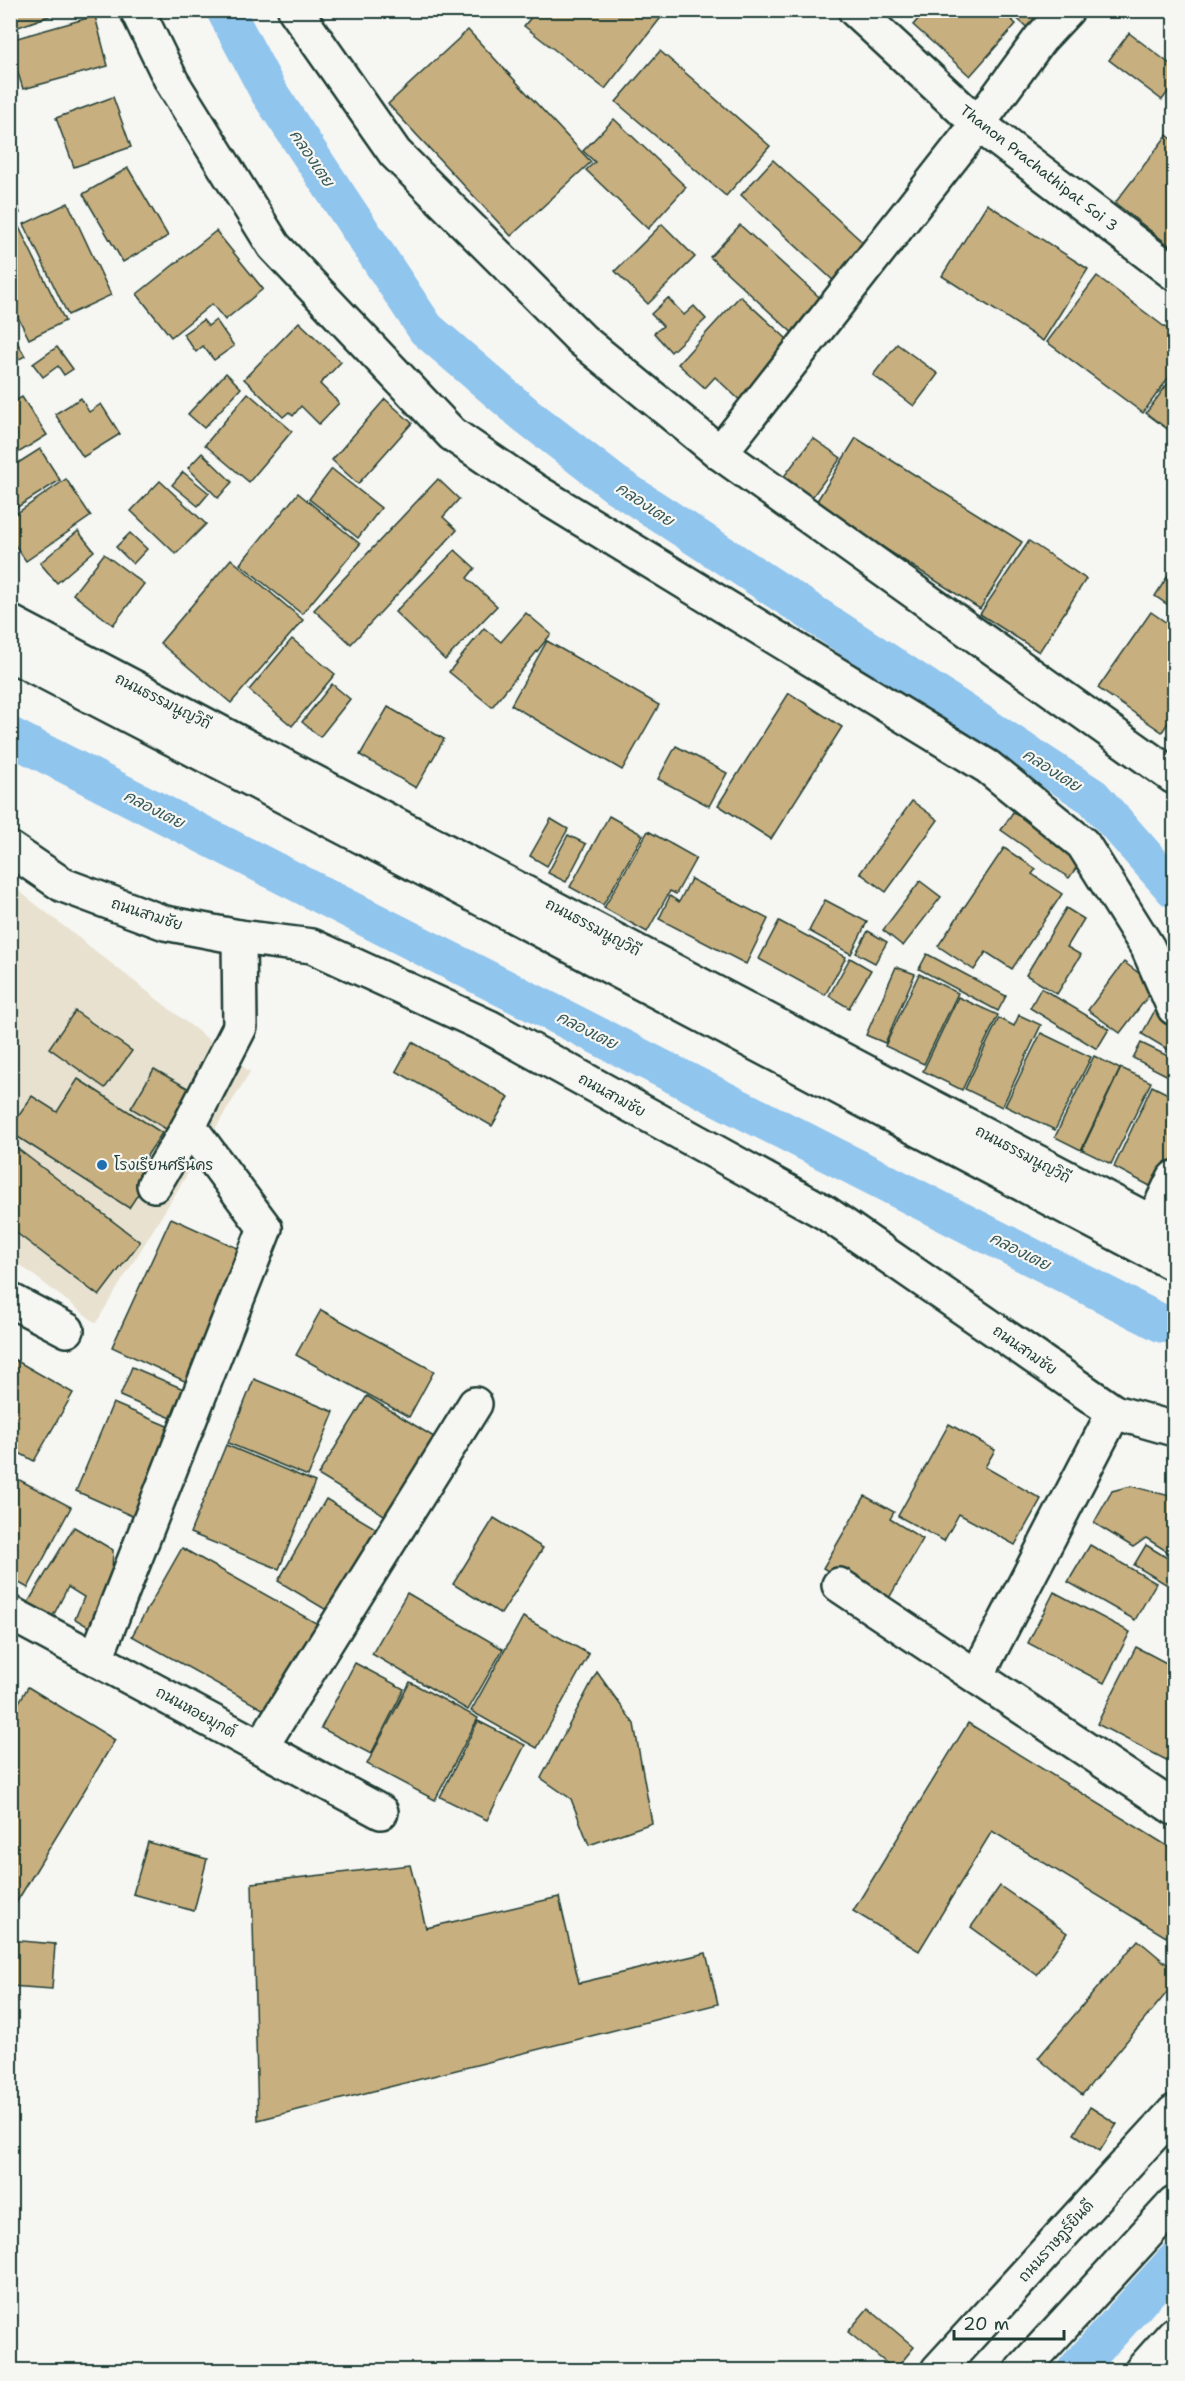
<svg xmlns="http://www.w3.org/2000/svg" width="1185" height="2381" font-family="'Shantell Sans','Playpen Sans Thai',sans-serif">
	<rect width="100%" height="100%" fill="#f6f6f2"/>
	<filter id="ink" filterUnits="userSpaceOnUse"><feTurbulence type="fractalNoise" baseFrequency=".0167" numOctaves="2"/><feDisplacementMap in="SourceGraphic" scale="12" xChannelSelector="R" yChannelSelector="G"/><feConvolveMatrix kernelMatrix="1 2 1 2 8 2 1 2 1" color-interpolation-filters="sRGB"/></filter>
	<g filter="url(#ink)">
		<!-- built -->
		<polygon fill="#e8e1d0" points="10,884 250,1072 96,1323 11,1258"/>
		<g fill="none" stroke-linecap="round" stroke-linejoin="round">
			<!-- canal -->
			<g stroke="#90c5ee" stroke-width="38">
				<polyline points="225,10 268,91 426,329 526,415 615,484 1093,797 1174,889"/>
				<polyline points="10,736 1163,1324"/>
				<polyline points="1076,2370 1174,2262"/>
			</g>
		</g>
		<!-- building -->
		<g fill="#c8af7f" stroke="#1f3d34" stroke-width="1.5">
			<polygon points="10,10 66,10 10,30"/>
			<polygon points="537,10 667,10 605,89 524,26"/>
			<polygon points="926,10 1001,10 1016,24 970,76 913,25"/>
			<polygon points="1008,10 1058,10 1035,35"/>
			<polygon points="95,16 108,66 23,89 10,47 10,40"/>
			<polygon points="468,30 591,162 511,236 388,104"/>
			<polygon points="1129,33 1174,67 1174,84 1162,100 1109,60"/>
			<polygon points="660,51 770,146 726,196 616,102"/>
			<polygon points="113,97 131,147 74,167 56,118"/>
			<polygon points="614,119 686,187 648,229 586,170 595,162 583,151"/>
			<polygon points="1167,135 1174,141 1174,249 1115,203"/>
			<polygon points="773,160 869,248 837,284 741,195"/>
			<polygon points="128,168 168,236 123,262 83,194"/>
			<polygon points="10,183 20,213 10,216"/>
			<polygon points="68,203 111,295 68,315 24,224"/>
			<polygon points="987,204 1088,269 1043,341 942,276"/>
			<polygon points="15,219 65,321 29,339 10,301 10,221"/>
			<polygon points="662,224 695,257 648,304 615,271"/>
			<polygon points="740,225 828,305 798,338 710,257"/>
			<polygon points="216,231 263,289 225,320 212,304 171,337 137,294"/>
			<polygon points="1097,276 1174,334 1174,370 1143,413 1047,342"/>
			<polygon points="740,296 799,350 747,407 715,377 705,388 678,364"/>
			<polygon points="668,298 684,315 694,306 706,319 671,352 654,333 663,326 651,314"/>
			<polygon points="203,320 208,326 216,320 234,346 214,360 203,346 196,352 183,334"/>
			<polygon points="299,322 341,362 320,384 339,403 319,424 301,406 293,416 289,412 283,417 244,379"/>
			<polygon points="10,330 25,356 10,364"/>
			<polygon points="897,344 938,374 914,406 873,375"/>
			<polygon points="57,347 73,369 64,375 58,366 43,377 33,364"/>
			<polygon points="226,373 241,388 204,428 188,414"/>
			<polygon points="1174,375 1174,434 1146,413"/>
			<polygon points="248,393 292,431 249,482 205,445"/>
			<polygon points="22,397 47,435 10,458 10,404"/>
			<polygon points="81,398 89,412 101,404 120,434 83,457 55,414"/>
			<polygon points="385,399 412,423 358,484 332,460"/>
			<polygon points="813,438 841,458 810,500 782,479"/>
			<polygon points="856,438 1022,542 980,609 815,504"/>
			<polygon points="40,449 60,480 10,512 10,468"/>
			<polygon points="202,453 232,482 218,498 188,468"/>
			<polygon points="332,469 381,508 358,538 309,499"/>
			<polygon points="183,472 209,493 198,506 172,485"/>
			<polygon points="66,479 91,516 26,561 10,538 10,518"/>
			<polygon points="438,479 459,499 443,517 457,530 351,644 314,610"/>
			<polygon points="160,481 206,524 176,554 131,511"/>
			<polygon points="298,493 360,544 302,614 240,564"/>
			<polygon points="78,531 94,551 57,583 40,563"/>
			<polygon points="130,533 147,549 133,564 116,547"/>
			<polygon points="1029,541 1086,579 1039,652 980,614"/>
			<polygon points="455,550 475,568 467,578 497,606 445,660 395,612"/>
			<polygon points="104,554 144,584 113,625 73,594"/>
			<polygon points="231,559 303,620 231,703 160,643"/>
			<polygon points="1174,566 1174,609 1155,596"/>
			<polygon points="1151,612 1174,628 1174,714 1162,732 1098,688"/>
			<polygon points="526,613 551,634 492,707 449,672 484,628 501,642"/>
			<polygon points="292,639 335,674 292,726 249,690"/>
			<polygon points="547,641 659,705 622,770 511,705"/>
			<polygon points="332,684 350,699 320,737 302,722"/>
			<polygon points="789,693 842,727 771,839 718,805"/>
			<polygon points="388,707 444,739 416,788 360,755"/>
			<polygon points="676,746 727,773 709,806 658,779"/>
			<polygon points="912,801 938,820 886,892 860,873"/>
			<polygon points="1013,812 1082,860 1069,878 1001,830"/>
			<polygon points="609,816 643,835 603,905 570,887"/>
			<polygon points="551,819 568,829 547,866 530,856"/>
			<polygon points="648,831 696,858 676,894 670,891 647,932 604,908"/>
			<polygon points="568,835 586,844 566,882 548,873"/>
			<polygon points="1004,848 1036,869 1032,874 1062,894 1012,969 986,952 974,970 938,946"/>
			<polygon points="691,879 768,919 746,964 659,919 670,896 679,902"/>
			<polygon points="920,881 941,897 903,946 883,930"/>
			<polygon points="825,900 867,922 851,954 809,931"/>
			<polygon points="1066,908 1084,919 1067,947 1081,955 1057,994 1026,975"/>
			<polygon points="779,921 846,957 825,995 759,959"/>
			<polygon points="868,931 887,942 875,963 856,953"/>
			<polygon points="927,954 1006,996 998,1011 919,969"/>
			<polygon points="850,958 871,970 849,1008 829,996"/>
			<polygon points="1124,962 1156,986 1120,1033 1088,1010"/>
			<polygon points="896,967 915,974 885,1043 866,1035"/>
			<polygon points="919,974 958,993 924,1064 885,1046"/>
			<polygon points="1041,988 1109,1029 1097,1049 1030,1008"/>
			<polygon points="958,997 998,1015 962,1090 923,1071"/>
			<polygon points="1159,1003 1174,1032 1174,1047 1172,1052 1142,1034"/>
			<polygon points="75,1011 132,1051 105,1088 49,1048"/>
			<polygon points="1019,1015 1041,1025 1002,1107 965,1089 999,1018 1014,1026"/>
			<polygon points="1041,1033 1091,1057 1055,1130 1005,1106"/>
			<polygon points="412,1042 509,1097 492,1126 396,1071"/>
			<polygon points="1141,1043 1174,1059 1174,1079 1133,1058"/>
			<polygon points="1094,1056 1120,1069 1081,1150 1055,1137"/>
			<polygon points="1121,1068 1151,1082 1111,1164 1082,1150"/>
			<polygon points="154,1069 200,1095 176,1135 131,1108"/>
			<polygon points="78,1079 162,1133 140,1166 151,1174 129,1208 10,1132 10,1129 32,1096 57,1112"/>
			<polygon points="1152,1086 1174,1097 1174,1170 1152,1187 1114,1167"/>
			<polygon points="10,1143 140,1242 99,1296 10,1228"/>
			<polygon points="171,1218 251,1254 191,1384 112,1347"/>
			<polygon points="321,1310 434,1371 409,1417 296,1355"/>
			<polygon points="10,1357 73,1393 34,1461 10,1448"/>
			<polygon points="132,1367 195,1394 183,1423 120,1396"/>
			<polygon points="254,1379 334,1412 308,1476 228,1443"/>
			<polygon points="367,1396 447,1445 399,1524 318,1475"/>
			<polygon points="113,1403 179,1431 141,1520 76,1491"/>
			<polygon points="949,1424 995,1450 985,1467 1041,1499 1015,1545 959,1514 944,1541 898,1516"/>
			<polygon points="226,1445 315,1482 279,1569 190,1533"/>
			<polygon points="10,1475 71,1507 28,1588 10,1578"/>
			<polygon points="1131,1486 1174,1497 1174,1556 1146,1538 1133,1547 1094,1523 1112,1491"/>
			<polygon points="865,1496 894,1512 890,1519 923,1539 885,1605 823,1568"/>
			<polygon points="326,1499 387,1535 338,1617 278,1581"/>
			<polygon points="494,1518 543,1548 501,1614 453,1584"/>
			<polygon points="74,1527 113,1550 111,1594 94,1630 75,1619 84,1597 68,1587 52,1618 27,1604"/>
			<polygon points="1090,1545 1156,1583 1135,1620 1068,1582"/>
			<polygon points="1146,1545 1174,1562 1174,1589 1134,1565"/>
			<polygon points="182,1548 325,1628 275,1716 132,1636"/>
			<polygon points="1054,1592 1130,1632 1104,1683 1028,1643"/>
			<polygon points="407,1593 503,1649 468,1710 372,1654"/>
			<polygon points="523,1617 589,1654 537,1748 471,1711"/>
			<polygon points="1136,1647 1174,1667 1174,1764 1097,1724"/>
			<polygon points="355,1663 404,1689 371,1754 321,1728"/>
			<polygon points="597,1672 634,1724 652,1823 589,1845 571,1799 541,1778"/>
			<polygon points="410,1682 478,1718 435,1800 367,1764"/>
			<polygon points="28,1687 115,1740 10,1913 10,1717"/>
			<polygon points="478,1721 525,1745 487,1820 440,1797"/>
			<polygon points="968,1723 1174,1850 1174,1923 1166,1937 992,1831 919,1951 853,1911"/>
			<polygon points="148,1842 207,1859 194,1911 133,1894"/>
			<polygon points="410,1865 426,1928 559,1897 579,1983 706,1953 718,2004 258,2120 252,1883"/>
			<polygon points="1000,1886 1067,1933 1037,1975 971,1927"/>
			<polygon points="10,1940 55,1944 52,1989 10,1986"/>
			<polygon points="1138,1940 1174,1970 1174,1984 1082,2095 1038,2058"/>
			<polygon points="1090,2107 1117,2124 1100,2151 1074,2134"/>
			<polygon points="868,2308 914,2347 895,2370 848,2332"/>
		</g>
		<g fill="none" stroke-linecap="round" stroke-linejoin="round">
			<!-- minor casing -->
			<g stroke="#1f3d34" stroke-width="38">
				<g id="minor">
					<polyline points="137,10 172,82 274,246 452,434 534,490 988,767 1083,844 1148,948 1174,1008"/>
					<polyline points="295,10 395,153 582,340 720,453 1174,777"/>
					<polyline points="855,10 978,124 1174,273"/>
					<polyline points="720,453 978,124 1040,39 1067,10"/>
					<polyline points="10,622 1174,1234"/>
					<polyline points="10,654 476,896 1174,1264"/>
					<polyline points="10,849 63,885 165,923 239,937 312,946 489,1027 826,1213 1114,1412 1174,1429"/>
					<polyline points="154,1185 189,1126 240,1027 239,937"/>
					<polyline points="1153,1222 1174,1178"/>
					<polyline points="10,1300 67,1330"/>
					<polyline points="839,1585 1174,1808"/>
					<polyline points="10,1613 381,1812"/>
					<polyline points="96,1658 265,1228 189,1126"/>
					<polyline points="977,1676 1114,1412"/>
					<polyline points="261,1747 475,1404"/>
					<polyline points="1142,2370 1174,2334"/>
				</g>
			</g>
			<!-- major casing -->
			<g stroke="#1f3d34" stroke-width="38">
				<g id="major">
					<polyline points="938,2370 1174,2112"/>
					<polyline points="1022,2370 1174,2204"/>
				</g>
			</g>
			<!-- minor -->
			<use href="#minor" stroke="#f6f6f2" stroke-width="33"/>
			<!-- major -->
			<use href="#major" stroke="#f6f6f2" stroke-width="33"/>
		</g>
	</g>
	<!-- markers -->
	<circle fill="#1f6fb2" stroke="#f6f6f2" stroke-width="2" cx="102" cy="1165" r="6"/>
	<g text-anchor="middle" dominant-baseline="central" stroke-width="4.5" stroke-linejoin="round" paint-order="stroke">
		<!-- street labels -->
		<g font-size="15" fill="#1f3d34" stroke="#f6f6f2">
			<text transform="translate(1039 168) rotate(38)">Thanon Prachathipat Soi 3</text>
			<text transform="translate(163 701) rotate(27)">ถนนธรรมนูญวิถี</text>
			<text transform="translate(147 914) rotate(18)">ถนนสามชัย</text>
			<text transform="translate(593 927) rotate(28)">ถนนธรรมนูญวิถี</text>
			<text transform="translate(612 1095) rotate(29)">ถนนสามชัย</text>
			<text transform="translate(1023 1154) rotate(28)">ถนนธรรมนูญวิถี</text>
			<text transform="translate(1025 1350) rotate(35)">ถนนสามชัย</text>
			<text transform="translate(196 1712) rotate(29)">ถนนหอยมุกต์</text>
			<text transform="translate(1056 2241) rotate(-48)">ถนนราษฎร์ยินดี</text>
		</g>
		<!-- poi labels -->
		<g font-size="15" fill="#1f3d34" stroke="#f6f6f2" text-anchor="start">
			<text x="114" y="1165">โรงเรียนศรีนคร</text>
		</g>
		<!-- water labels -->
		<g font-size="16" font-style="italic" fill="#365859" stroke="#f6f6f2">
			<text transform="translate(312 158) rotate(56)">คลองเตย</text>
			<text transform="translate(645 504) rotate(34)">คลองเตย</text>
			<text transform="translate(1052 770) rotate(33)">คลองเตย</text>
			<text transform="translate(154 809) rotate(27)">คลองเตย</text>
			<text transform="translate(587 1030) rotate(27)">คลองเตย</text>
			<text transform="translate(1020 1251) rotate(27)">คลองเตย</text>
		</g>
	</g>
	<!-- margin -->
	<rect width="1185" height="2381" fill="none" stroke="#f6f6f2" stroke-width="36"/>
	<rect x="18" y="18" width="1149" height="2345" fill="none" stroke="#1f3d34" stroke-width="2" filter="url(#ink)"/>
	<!-- scale -->
	<path d="M954 2330v9h110v-9" fill="none" stroke="#1f3d34" stroke-width="3"/>
	<text x="963" y="2330" font-size="18" fill="#1f3d34" stroke="#f6f6f2" stroke-width="4.5" paint-order="stroke">20 m</text>
</svg>
